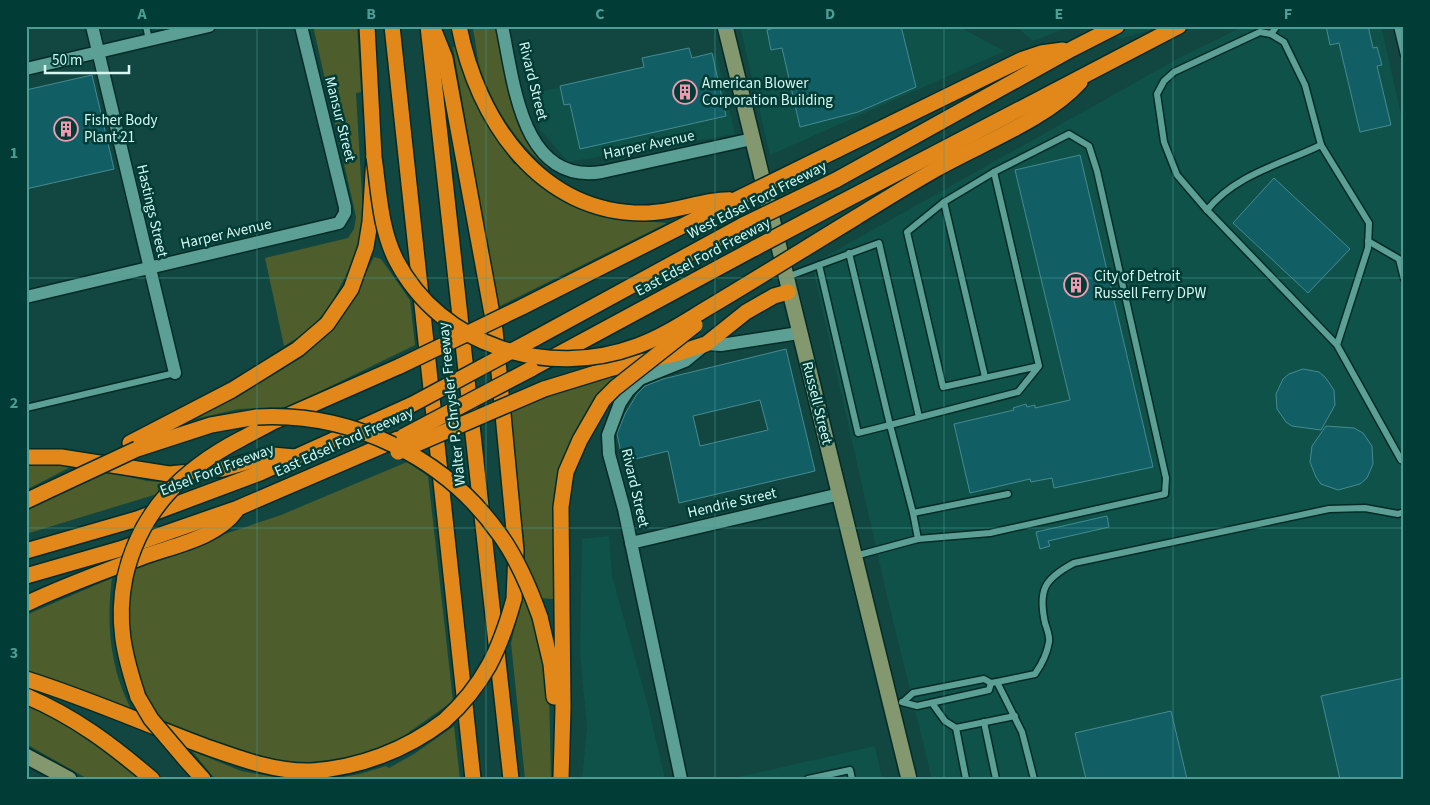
<svg xmlns="http://www.w3.org/2000/svg" width="1430" height="805" font-family="'Source Sans 3',sans-serif">
	<rect width="100%" height="100%" fill="#114740"/>
	<!-- built -->
	<g fill="#0f524a">
		<polygon points="740,26 957,26 1005,51 770,155"/>
		<polygon points="1015,26 1072,26 1033,41"/>
		<polygon points="1104,26 1164,26 1119,39"/>
		<polygon points="1244,26 1381,26 1404,128 1404,779 932,779 887,596 812,264 1179,58"/>
		<polygon points="716,53 735,134 568,162 540,129 535,93"/>
		<polygon points="609,536 612,576 647,702 665,779 582,779 587,727 580,653 582,539"/>
		<polygon points="875,746 882,779 730,779"/>
	</g>
	<!-- green -->
	<g fill="#4d5d2b">
		<polygon points="313,26 357,26 361,92 356,93 363,212 358,252 331,304 319,319 304,334 284,346 265,258 348,238 354,229 356,217"/>
		<path d="M472,26h24l25,105 28,38c-34,-27 -55,-61 -69,-101 -4,-14 -4,-28 -8,-42z"/>
		<polygon points="453,47 458,47 491,129 514,164 519,164 609,215 631,220 667,223 498,307"/>
		<path d="M374,257l7,2 29,41 5,45 -127,62 -49,2 -54,12c42,-23 105,-49 138,-83 22,-23 37,-53 51,-81z"/>
		<polygon points="630,371 617,381 556,497 553,599 539,598 543,661 549,691 551,779 525,779 511,643 524,589 525,548 510,413 560,391"/>
		<polygon points="407,462 428,476 453,701 391,745 327,767 272,763 164,725 145,698 129,654 127,614 136,564 281,515"/>
		<polygon points="26,463 76,464 26,490"/>
		<polygon points="109,472 147,481 190,484 26,534 26,509"/>
		<path d="M112,578c-6,46 -2,91 20,133l-106,-38v-58z"/>
		<polygon points="26,706 46,714 81,732 140,779 88,779 26,744"/>
		<polygon points="454,726 460,779 331,779 360,774 386,766 389,768 414,754"/>
		<polygon points="192,751 241,771 286,779 215,779"/>
	</g>
	<!-- building -->
	<g fill="#115e65" stroke="#468b91" fill-rule="evenodd">
		<polygon points="782,26 901,26 916,87 858,112 800,127 782,48 771,50 767,30"/>
		<polygon points="1326,26 1368,26 1373,48 1377,47 1382,65 1377,66 1391,125 1360,132 1339,43 1330,45"/>
		<polygon points="689,48 692,58 712,53 726,116 580,149 570,104 564,105 560,86 644,67 642,58"/>
		<polygon points="92,75 114,169 26,189 26,90"/>
		<polygon points="1080,155 1153,467 1054,488 1052,478 1031,482 1030,479 970,493 954,424 1014,410 1013,408 1026,404 1027,407 1035,405 1035,408 1070,400 1015,170"/>
		<polygon points="1274,178 1350,249 1308,293 1233,223"/>
		<path d="M786,349l29,122 -136,32 -11,-52 -45,11 -6,-28 8,-20 12,-20 8,-8 18,-7zM760,400l8,30 -68,16 -7,-30z"/>
		<polygon points="1303,369 1319,372 1325,377 1334,390 1335,405 1321,430 1292,426 1286,422 1277,409 1276,394 1283,379 1289,374"/>
		<polygon points="1326,426 1354,428 1363,433 1372,446 1373,464 1367,478 1360,484 1338,490 1321,484 1316,477 1310,462 1312,446"/>
		<polygon points="1107,516 1109,527 1048,541 1050,546 1040,549 1036,532"/>
		<polygon points="1404,678 1404,779 1340,779 1321,696"/>
		<polygon points="1171,711 1187,779 1086,779 1075,733"/>
	</g>
	<g fill="none" stroke-linecap="round" stroke-linejoin="round">
		<!-- lane casing -->
		<g stroke="#052b26" stroke-width="9">
			<g id="lane">
				<polyline points="146,26 149,40"/>
				<polyline points="1397,26 1404,55"/>
				<polyline points="1271,34 1277,26"/>
				<polyline points="944,202 985,377"/>
				<polyline points="1207,210 1177,175 1164,142 1157,94 1164,81 1174,72 1260,32 1271,34 1284,42 1305,85 1321,145"/>
				<polyline points="1368,241 1399,259 1404,279"/>
				<polyline points="849,253 890,425 858,433 819,265 879,243 919,417"/>
				<polyline points="787,277 819,265"/>
				<path d="M1337,345l31,-97 1,-25 -48,-78c-39,19 -85,29 -114,65l130,135 64,115"/>
				<polyline points="26,408 175,373"/>
				<polyline points="913,513 890,425 1018,392 1039,366 994,172 944,202 907,232 943,387 1039,366"/>
				<polyline points="918,539 990,533 1165,494 1166,478 1097,171 1089,146 1069,134 994,172"/>
				<polyline points="855,556 918,539 913,513 1008,494"/>
				<path d="M997,682l38,-8c7,-10 12,-20 14,-32 1,-6 -2,-13 -4,-19 -7,-33 -1,-44 29,-60l255,-54 36,-1 33,6 6,-2"/>
				<polyline points="902,702 917,706 989,690 991,683"/>
				<polyline points="903,702 913,693 984,679 991,683 997,682 1022,732 1034,779"/>
				<polyline points="932,703 945,721 956,728 966,779"/>
				<polyline points="984,722 996,779"/>
				<polyline points="956,728 1015,716"/>
				<polyline points="808,779 850,770 852,779"/>
			</g>
		</g>
		<!-- street casing -->
		<g stroke="#052b26" stroke-width="15">
			<g id="street">
				<polyline points="92,26 175,373"/>
				<path d="M502,26c12,56 19,159 100,146l150,-33"/>
				<polyline points="26,69 209,26"/>
				<polyline points="26,297 339,223 345,213 345,207 301,26"/>
				<polyline points="631,543 840,494"/>
				<polyline points="681,779 624,509 609,454 608,435 620,403 628,391 640,379 685,361 706,344 721,345 799,333"/>
			</g>
		</g>
		<!-- secondary casing -->
		<g stroke="#052b26" stroke-width="18">
			<g id="secondary">
				<polyline points="725,26 909,779"/>
				<polyline points="26,756 69,779"/>
			</g>
		</g>
		<!-- highway casing -->
		<g stroke="#052b26" stroke-width="18">
			<g id="highway">
				<polyline points="392,26 473,779"/>
				<polyline points="428,26 511,779"/>
				<path d="M459,26c18,94 81,188 186,187 32,0 59,-15 90,-13"/>
				<polyline points="433,28 445,58 495,330 516,551 514,599"/>
				<polyline points="837,150 1023,59 1041,53 1063,50"/>
				<polyline points="836,180 1072,49 1117,26"/>
				<polyline points="840,203 1179,26"/>
				<path d="M855,218c28,-17 56,-35 85,-51 43,-24 108,-49 140,-85"/>
				<polyline points="522,307 728,203"/>
				<polyline points="534,339 743,225"/>
				<polyline points="531,369 755,248"/>
				<polyline points="544,389 609,369 675,354 706,344 746,312 774,296 788,292"/>
				<polyline points="241,439 273,422 400,366"/>
				<polyline points="130,443 232,390 298,349 327,324 351,289 366,247 370,222 374,157 367,26"/>
				<polyline points="137,449 211,425 257,417"/>
				<polyline points="26,457 61,457 169,474 222,469 272,455 295,457"/>
				<polyline points="26,501 45,492"/>
				<polyline points="26,551 137,519 260,473 413,404"/>
				<polyline points="26,576 120,549 238,508 398,439"/>
				<path d="M125,577c-9,45 -1,78 13,120"/>
				<path d="M26,604c37,-18 76,-32 114,-46 31,-12 76,-19 96,-47"/>
				<polyline points="540,617 551,664 554,697"/>
				<path d="M26,679c61,19 119,45 178,67 34,12 70,26 107,25 48,-3 95,-21 133,-50"/>
				<path d="M26,696c49,21 85,48 126,83"/>
				<polyline points="185,759 203,779"/>
				<polyline points="561,779 563,708 561,507 566,472 580,440"/>
			</g>
		</g>
		<!-- lane -->
		<use href="#lane" stroke="#5c9f95" stroke-width="6"/>
		<!-- street -->
		<use href="#street" stroke="#5c9f95" stroke-width="12"/>
		<!-- secondary -->
		<use href="#secondary" stroke="#849870" stroke-width="15"/>
		<!-- highway -->
		<use href="#highway" stroke="#e2881b" stroke-width="15"/>
		<!-- highway-bridge casing -->
		<g stroke="#052b26" stroke-width="18" stroke-linecap="butt">
			<g id="highway-bridge">
				<path d="M374,157c5,34 6,71 22,103 45,87 152,119 241,86 28,-10 53,-28 79,-43 47,-28 93,-57 139,-85"/>
				<polyline points="735,200 837,150"/>
				<polyline points="743,225 836,180"/>
				<polyline points="755,248 840,203"/>
				<polyline points="400,366 522,307"/>
				<polyline points="413,404 534,339"/>
				<path d="M257,417c95,-5 188,40 243,118 18,25 30,54 40,82"/>
				<polyline points="404,436 531,369"/>
				<polyline points="580,440 603,400 615,388 695,325"/>
				<polyline points="398,452 544,389"/>
				<polyline points="45,492 137,449"/>
				<path d="M125,577c15,-66 58,-108 116,-138"/>
				<polyline points="138,697 151,719 185,759"/>
				<path d="M444,721c40,-36 56,-71 70,-122"/>
			</g>
		</g>
		<!-- highway-bridge -->
		<use href="#highway-bridge" stroke="#e2881b" stroke-width="15"/>
	</g>
	<!-- grid -->
	<path fill="none" stroke="#4b9d95" stroke-width="1" stroke-opacity="0.55" d="M257,26v753M486,26v753M715,26v753M944,26v753M1173,26v753M26,278h1378M26,528h1378"/>
	<!-- icons -->
	<defs>
		<g id="building-ring" transform="scale(1.25)"><circle r="9.5" fill="#013c36" stroke="#f29ab0" stroke-width="1.5"/><path d="M-4-6H4V6H1V3H-1V6H-4ZM-2.5-4.3h1.7v1.8h-1.7ZM.8-4.3h1.7v1.8H.8ZM-2.5-1h1.7V.8h-1.7ZM.8-1h1.7V.8H.8Z" fill="#f29ab0"/></g>
	</defs>
	<g fill-rule="evenodd">
		<use href="#building-ring" x="685" y="92"/>
		<use href="#building-ring" x="66" y="129"/>
		<use href="#building-ring" x="1076" y="285"/>
	</g>
	<g text-anchor="middle" dominant-baseline="central" stroke-width="5" stroke-linejoin="round" paint-order="stroke">
		<!-- street labels -->
		<g font-size="15" fill="#d6f7f1" stroke="#013c36">
			<text transform="translate(533 81) rotate(76)">Rivard Street</text>
			<text transform="translate(340 119) rotate(76)">Mansur Street</text>
			<text transform="translate(649 145) rotate(-12)">Harper Avenue</text>
			<text transform="translate(757 200) rotate(-27)">West Edsel Ford Freeway</text>
			<text transform="translate(152 211) rotate(77)">Hastings Street</text>
			<text transform="translate(226 234) rotate(-13)">Harper Avenue</text>
			<text transform="translate(703 257) rotate(-28)">East Edsel Ford Freeway</text>
			<text transform="translate(817 403) rotate(76)">Russell Street</text>
			<text transform="translate(452 404) rotate(-96)">Walter P. Chrysler Freeway</text>
			<text transform="translate(344 442) rotate(-24)">East Edsel Ford Freeway</text>
			<text transform="translate(217 470) rotate(-21)">Edsel Ford Freeway</text>
			<text transform="translate(635 488) rotate(77)">Rivard Street</text>
			<text transform="translate(732 503) rotate(-13)">Hendrie Street</text>
		</g>
		<!-- poi labels -->
		<g font-size="15" fill="#d6f7f1" stroke="#013c36" text-anchor="start">
			<text x="702" y="83">American Blower<tspan x="702" dy="17">Corporation Building</tspan></text>
			<text x="84" y="120">Fisher Body<tspan x="84" dy="17">Plant 21</tspan></text>
			<text x="1094" y="276">City of Detroit<tspan x="1094" dy="17">Russell Ferry DPW</tspan></text>
		</g>
	</g>
	<!-- border -->
	<rect width="1430" height="805" fill="none" stroke="#013c36" stroke-width="55"/>
	<!-- scale -->
	<path d="M45 65v8h84v-8" fill="none" stroke="#d6f7f1" stroke-width="2.5"/>
	<text x="52" y="65" font-size="15" fill="#d6f7f1" stroke="#013c36" stroke-width="4" paint-order="stroke">50 m</text>
	<rect x="28" y="28" width="1374" height="750" fill="none" stroke="#4b9d95" stroke-width="2"/>
	<g font-size="16" text-anchor="middle" font-weight="bold" fill="#4b9d95">
		<text x="142" y="19">A</text>
		<text x="371" y="19">B</text>
		<text x="600" y="19">C</text>
		<text x="830" y="19">D</text>
		<text x="1059" y="19">E</text>
		<text x="1288" y="19">F</text>
		<text x="14" y="158">1</text>
		<text x="14" y="408">2</text>
		<text x="14" y="658">3</text>
	</g>
</svg>
